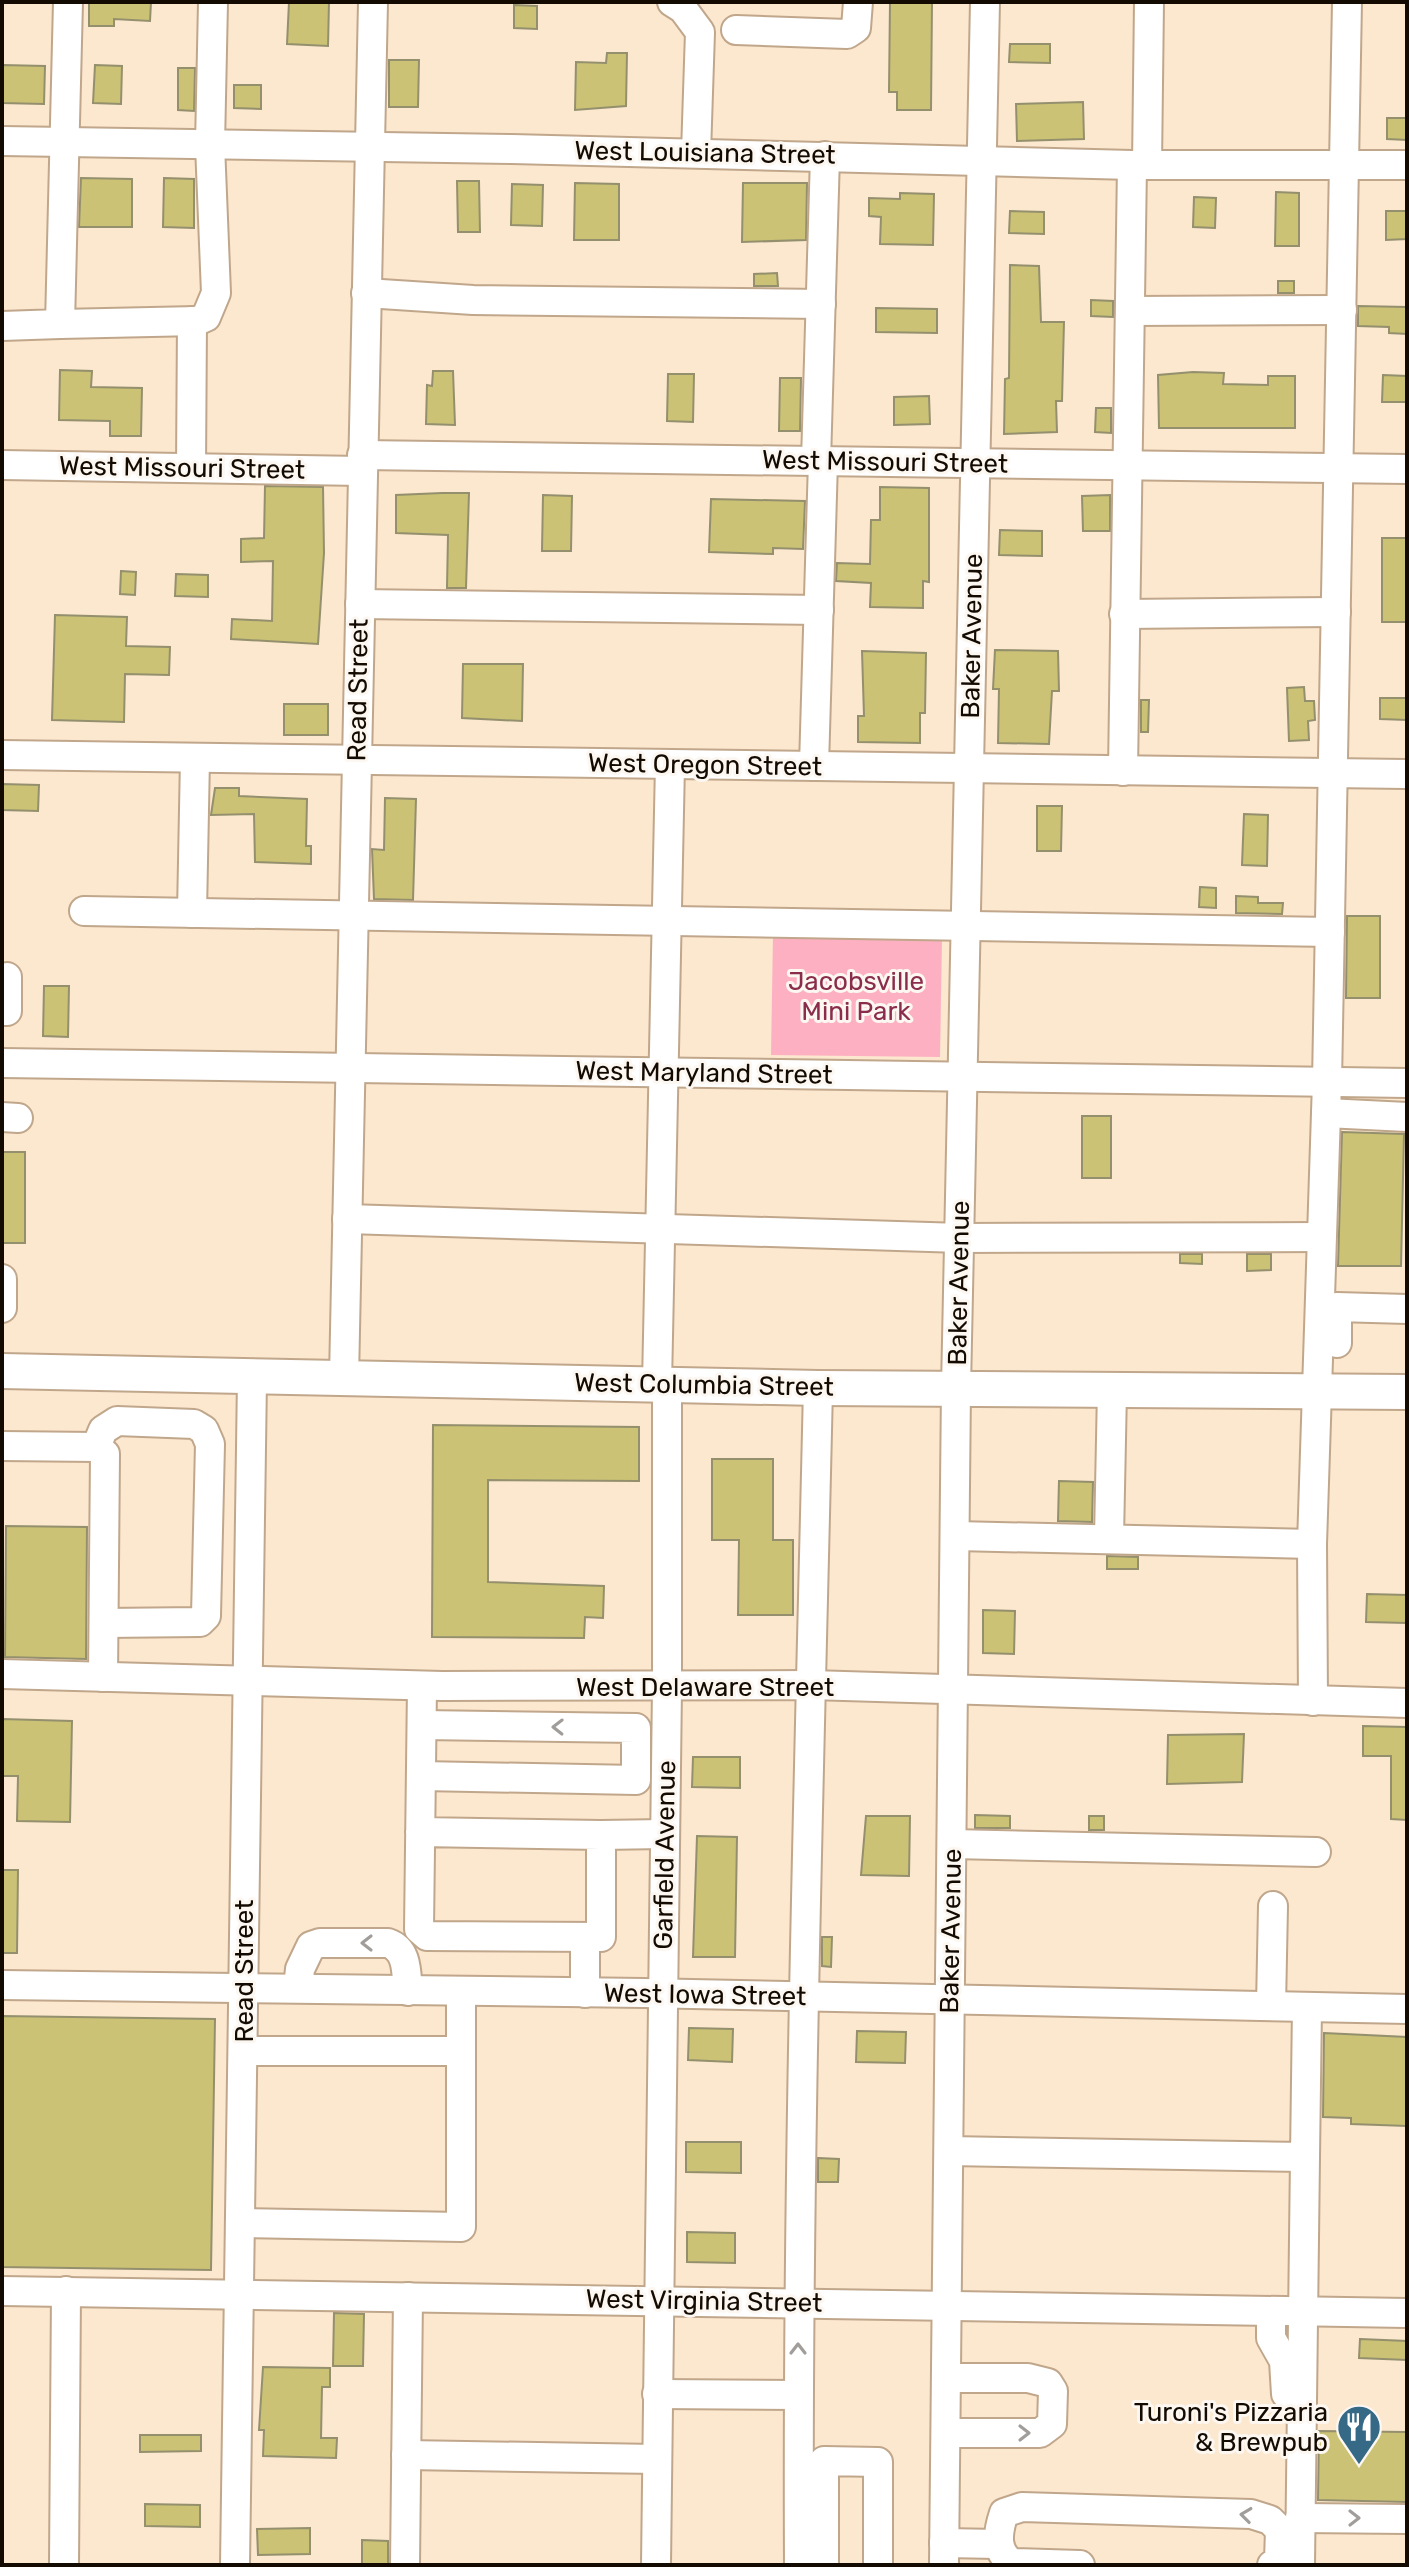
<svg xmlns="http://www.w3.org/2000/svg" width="1409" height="2567" font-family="Rubik,sans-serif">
	<rect width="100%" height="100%" fill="#fce7cf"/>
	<!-- green -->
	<polygon fill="#fdb0c2" points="773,935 942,937 940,1057 771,1055"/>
	<!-- building -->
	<g fill="#cbc275" stroke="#94906e" stroke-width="2">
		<polygon points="89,2 151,2 150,21 114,19 114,26 89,26"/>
		<polygon points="289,2 329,2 328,46 287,44"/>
		<polygon points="890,2 932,2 931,110 897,110 897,92 889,92"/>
		<polygon points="514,5 537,6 537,29 514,28"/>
		<polygon points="1010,44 1050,44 1050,63 1009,62"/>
		<polygon points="607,53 627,53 626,106 575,110 576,62 606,63"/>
		<polygon points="389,60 419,60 418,107 389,107"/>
		<polygon points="2,65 45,66 44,104 2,103"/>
		<polygon points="95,65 122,66 121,104 93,103"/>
		<polygon points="178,68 195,68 194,111 178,110"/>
		<polygon points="234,85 261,85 261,109 234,108"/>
		<polygon points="1083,102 1084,139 1017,141 1016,104"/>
		<polygon points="1387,118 1407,118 1407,140 1387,139"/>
		<polygon points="81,178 132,179 132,227 79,227"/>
		<polygon points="164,178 194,179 194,228 163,227"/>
		<polygon points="457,181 479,181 480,232 458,232"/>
		<polygon points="575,183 619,184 619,240 574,240"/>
		<polygon points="743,183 807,183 806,240 742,242"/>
		<polygon points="512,184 543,185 542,226 511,225"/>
		<polygon points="1276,192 1299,193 1299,246 1275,246"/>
		<polygon points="900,193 934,194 933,245 880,244 881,217 869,216 869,198 900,199"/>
		<polygon points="1194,197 1216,198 1215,228 1193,227"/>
		<polygon points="1010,211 1044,212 1044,234 1009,233"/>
		<polygon points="1386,211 1407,211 1407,239 1386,240"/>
		<polygon points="1010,265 1039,266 1041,322 1064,322 1062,401 1056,401 1057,432 1004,434 1005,379 1009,378"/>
		<polygon points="777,273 778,286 754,286 754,274"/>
		<rect x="1278" y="281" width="16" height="12"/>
		<polygon points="1091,300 1113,301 1113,317 1091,316"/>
		<polygon points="1358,306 1407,307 1407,334 1389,333 1389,327 1358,326"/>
		<polygon points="876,308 937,309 937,333 876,332"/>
		<polygon points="60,370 92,371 91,387 142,388 141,436 110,436 110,421 59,420"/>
		<polygon points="433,371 453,371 455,425 426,424 427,385 432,386"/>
		<polygon points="1193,372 1224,373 1223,384 1268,385 1268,376 1295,376 1295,428 1159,428 1158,375"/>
		<polygon points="668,374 694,374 693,422 667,421"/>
		<polygon points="1383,375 1407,376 1407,402 1382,402"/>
		<polygon points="780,378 801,378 800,431 779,431"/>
		<polygon points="929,396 930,424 894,425 894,397"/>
		<polygon points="1096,408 1111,408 1111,433 1095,432"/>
		<polygon points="265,486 323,487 324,553 318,644 231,639 232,619 272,621 273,561 241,562 241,539 264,538"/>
		<polygon points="880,487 929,488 929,582 923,581 923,608 870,607 871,583 836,581 837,563 870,564 871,520 880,520"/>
		<polygon points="442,493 469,493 466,588 447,588 448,535 396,533 396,495"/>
		<polygon points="543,495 572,496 571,551 542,551"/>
		<polygon points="1110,495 1110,531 1083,531 1082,496"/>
		<polygon points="711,499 805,501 803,549 773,548 773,554 709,552"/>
		<polygon points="1000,530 1042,531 1042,556 999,555"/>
		<rect x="1382" y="538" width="25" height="84"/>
		<polygon points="121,571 136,572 135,595 120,594"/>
		<polygon points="176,574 208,575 208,597 175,596"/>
		<polygon points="55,615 127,617 126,646 170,647 169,675 125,674 124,722 52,720"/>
		<polygon points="995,650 1058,651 1059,691 1052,691 1049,744 998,743 999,689 993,689"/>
		<polygon points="862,651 926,653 925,713 920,713 920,743 858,742 858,716 864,716"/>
		<polygon points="463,664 523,664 522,721 462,718"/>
		<polygon points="1304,687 1305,701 1314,701 1315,720 1308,721 1309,740 1289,741 1287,688"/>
		<polygon points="1380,698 1407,698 1407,720 1380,719"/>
		<polygon points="1141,700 1149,700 1148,732 1141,732"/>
		<rect x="284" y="704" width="44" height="31"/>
		<polygon points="2,784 39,785 38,811 2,810"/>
		<polygon points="215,788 239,788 239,796 307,799 306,846 311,846 311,864 255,862 254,814 211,815"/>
		<polygon points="385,798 416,799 413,900 374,899 372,849 384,850"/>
		<polygon points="1037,806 1062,806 1061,851 1037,851"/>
		<polygon points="1244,814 1268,815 1267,866 1242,865"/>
		<polygon points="1200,887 1216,888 1216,908 1199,907"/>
		<polygon points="1236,896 1258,897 1258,903 1283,903 1282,914 1236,913"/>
		<polygon points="1347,916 1380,916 1380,998 1346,998"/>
		<polygon points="44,986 69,986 68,1037 43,1036"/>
		<rect x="1082" y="1116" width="29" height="62"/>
		<polygon points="1342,1132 1404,1134 1401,1266 1338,1266"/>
		<rect x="2" y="1152" width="23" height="91"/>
		<polygon points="1180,1254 1202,1254 1202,1264 1180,1263"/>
		<polygon points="1247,1254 1271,1254 1271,1270 1247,1271"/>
		<polygon points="433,1425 639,1427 639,1481 488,1480 488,1582 604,1586 603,1618 585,1617 584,1638 432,1637"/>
		<polygon points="712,1459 773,1459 773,1540 793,1540 793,1615 738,1615 739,1540 712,1540"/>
		<polygon points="1059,1481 1093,1482 1092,1522 1058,1521"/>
		<polygon points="6,1526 87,1527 86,1659 5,1657"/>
		<polygon points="1107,1556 1138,1557 1138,1569 1107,1569"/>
		<polygon points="1367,1594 1407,1595 1407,1623 1366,1622"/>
		<polygon points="983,1610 1015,1611 1014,1654 983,1653"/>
		<polygon points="2,1719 72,1721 70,1822 17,1821 18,1776 2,1776"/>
		<polygon points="1363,1726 1407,1727 1407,1820 1391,1819 1391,1756 1363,1756"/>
		<polygon points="1244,1734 1242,1782 1167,1784 1168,1735"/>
		<polygon points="693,1757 740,1757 740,1788 692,1787"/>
		<polygon points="975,1815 1010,1816 1010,1828 975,1828"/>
		<polygon points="866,1816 910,1816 909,1876 861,1875"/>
		<rect x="1089" y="1816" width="15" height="14"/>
		<polygon points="697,1836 737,1837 735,1957 693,1957"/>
		<polygon points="2,1870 18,1870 17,1953 2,1953"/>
		<polygon points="822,1937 832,1937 831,1967 822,1966"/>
		<polygon points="2,2016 215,2019 211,2270 2,2267"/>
		<polygon points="689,2028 733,2029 732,2062 688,2060"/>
		<polygon points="857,2031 906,2032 905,2063 856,2062"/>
		<polygon points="1324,2033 1407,2037 1407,2126 1351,2124 1351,2118 1323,2117"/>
		<polygon points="686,2142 741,2142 741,2173 686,2172"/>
		<polygon points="818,2158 839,2159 838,2182 818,2182"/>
		<polygon points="687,2232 735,2233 735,2263 687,2262"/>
		<polygon points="334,2313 364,2314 363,2366 333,2366"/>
		<polygon points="1360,2339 1407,2341 1407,2360 1359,2358"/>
		<polygon points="263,2367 330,2368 330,2387 322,2387 321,2438 337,2438 336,2458 263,2456 264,2430 259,2430"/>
		<polygon points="1319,2431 1407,2432 1407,2502 1318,2500"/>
		<polygon points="140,2435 201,2435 201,2451 140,2452"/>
		<polygon points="145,2504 200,2505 200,2527 145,2526"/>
		<polygon points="310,2528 310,2554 258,2555 257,2529"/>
		<polygon points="362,2540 388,2541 388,2565 362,2565"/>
	</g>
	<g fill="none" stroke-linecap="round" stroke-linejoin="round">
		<!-- minor casing -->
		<g stroke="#c0a78b" stroke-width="32">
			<g id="minor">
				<polyline points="672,2 683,9 700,32 696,153"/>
				<polyline points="736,30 847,34 856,28 858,2"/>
				<polyline points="2,141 512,149 1132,165 1407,165"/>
				<polyline points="1147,165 1149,2"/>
				<polyline points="366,293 473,300 821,304"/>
				<polyline points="1132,311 1342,310"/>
				<polyline points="60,324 197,321 206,317 216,293 210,145 213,2"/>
				<polyline points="2,326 60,324 68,2"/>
				<polyline points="362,455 1407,469"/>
				<polyline points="816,461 825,156"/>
				<polyline points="2,465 362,471"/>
				<polyline points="191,468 192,321"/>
				<polyline points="360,604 819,610"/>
				<polyline points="1124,614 1336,612"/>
				<polyline points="2,755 1407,774"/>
				<polyline points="814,766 823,461"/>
				<polyline points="1123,771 1132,165"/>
				<polyline points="84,911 1330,932"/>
				<polyline points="192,913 195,758"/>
				<polyline points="2,1011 7,1011 7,977"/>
				<polyline points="2,1063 1407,1083"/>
				<polyline points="1326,1113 1407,1117"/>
				<polyline points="2,1117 18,1118"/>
				<polyline points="347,1219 961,1238 1321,1237"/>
				<polyline points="2,1279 2,1308"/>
				<polyline points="1337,1343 1337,1307 1407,1309"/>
				<polyline points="344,1378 373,2"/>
				<polyline points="657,1384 670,764"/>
				<polyline points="2,1446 96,1447 105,1454 103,1677"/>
				<polyline points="96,1447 103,1430 117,1421 194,1424 204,1430 210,1444 206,1616 200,1622 104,1623"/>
				<polyline points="956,1536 1312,1544 1327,1082 1347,2"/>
				<polyline points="1109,1538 1112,1390"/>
				<polyline points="1312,1544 1313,1701"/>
				<polyline points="2,1674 442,1686 811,1685 1407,1703"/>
				<polyline points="421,1776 636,1780 636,1728 422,1725"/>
				<polyline points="420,1832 601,1835 601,1937 427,1936 419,1929 422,1686"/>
				<polyline points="601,1835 664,1834"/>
				<polyline points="952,1844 1316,1852"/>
				<polyline points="585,1937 585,1993"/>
				<polyline points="2,1985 644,1993 1407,2009"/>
				<path d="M298,1988l2,-19 11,-23 9,-3h68c20,7 18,29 20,48"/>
				<polyline points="1271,2006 1273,1906"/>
				<polyline points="244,2051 461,2051"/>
				<polyline points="949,2151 1305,2157 1307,2007"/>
				<polyline points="241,2223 461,2227 461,1992"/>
				<polyline points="2,2291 1407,2313"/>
				<polyline points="1271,2311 1271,2338 1284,2361 1286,2394"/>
				<polyline points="657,2394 798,2395"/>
				<polyline points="946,2433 1040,2433 1052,2424 1053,2391 1048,2383 1028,2378 947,2378"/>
				<polyline points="406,2455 657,2459"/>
				<polyline points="1300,2518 1407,2519"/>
				<polyline points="944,2543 998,2544"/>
				<polyline points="64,2565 66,2291"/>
				<polyline points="235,2565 252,1378"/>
				<polyline points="405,2565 408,2297"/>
				<polyline points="656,2565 667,1688 667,1385"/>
				<path d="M799,2565c-2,-393 10,-784 19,-1177"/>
				<polyline points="824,2565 824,2461 878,2462 878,2565"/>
				<polyline points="944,2565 956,1388 985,2"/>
				<path d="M1080,2565l-68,-2c-18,-12 -14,-32 -8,-50l18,-6 229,7 19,6 10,10 -1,30 -7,5"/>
				<polyline points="1300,2565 1305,2157"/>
			</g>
		</g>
		<!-- major casing -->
		<g stroke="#c0a78b" stroke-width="38">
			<polyline id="major" points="2,1371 818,1388 1407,1392"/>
		</g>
		<!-- minor -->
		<use href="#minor" stroke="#fff" stroke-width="28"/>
		<!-- major -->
		<use href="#major" stroke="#fff" stroke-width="34"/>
	</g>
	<!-- one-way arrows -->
	<defs><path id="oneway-chevron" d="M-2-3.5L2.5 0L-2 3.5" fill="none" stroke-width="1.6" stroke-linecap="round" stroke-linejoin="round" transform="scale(2)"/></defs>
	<g stroke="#a19d9a">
		<use href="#oneway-chevron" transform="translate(558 1727) rotate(-179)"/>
		<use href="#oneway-chevron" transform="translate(367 1943) rotate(180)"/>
		<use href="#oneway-chevron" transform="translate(798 2349) rotate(-90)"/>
		<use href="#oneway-chevron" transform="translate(1024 2433)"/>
		<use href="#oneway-chevron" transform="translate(1246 2515) rotate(-173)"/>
		<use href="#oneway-chevron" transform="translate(1354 2518)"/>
	</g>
	<!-- icons -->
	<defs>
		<g id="restaurant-pin" transform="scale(2.3)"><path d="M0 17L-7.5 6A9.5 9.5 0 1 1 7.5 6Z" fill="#356986" stroke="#fcf7f1"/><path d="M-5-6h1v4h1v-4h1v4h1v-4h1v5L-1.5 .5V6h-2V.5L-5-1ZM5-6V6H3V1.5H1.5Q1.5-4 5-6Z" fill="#fff"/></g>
	</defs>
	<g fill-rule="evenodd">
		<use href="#restaurant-pin" x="1359" y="2427"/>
	</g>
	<g text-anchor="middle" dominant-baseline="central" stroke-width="6" stroke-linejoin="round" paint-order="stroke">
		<!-- street labels -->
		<g font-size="26" fill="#130a02" stroke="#fcf7f1">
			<text transform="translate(705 153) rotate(1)">West Louisiana Street</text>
			<text transform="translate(885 462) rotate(1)">West Missouri Street</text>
			<text transform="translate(182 468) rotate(1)">West Missouri Street</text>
			<text transform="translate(972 636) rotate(-89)">Baker Avenue</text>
			<text transform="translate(358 690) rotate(-89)">Read Street</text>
			<text transform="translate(705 765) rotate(1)">West Oregon Street</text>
			<text transform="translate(704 1073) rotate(1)">West Maryland Street</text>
			<text transform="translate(959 1283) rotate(-89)">Baker Avenue</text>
			<text transform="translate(704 1385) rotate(1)">West Columbia Street</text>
			<text x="705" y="1687">West Delaware Street</text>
			<text transform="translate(665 1855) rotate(-89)">Garfield Avenue</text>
			<text transform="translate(951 1931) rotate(-89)">Baker Avenue</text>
			<text transform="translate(244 1971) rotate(-90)">Read Street</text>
			<text transform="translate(705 1995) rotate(1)">West Iowa Street</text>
			<text transform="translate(704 2301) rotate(1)">West Virginia Street</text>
		</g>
		<!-- park labels -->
		<g font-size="26" fill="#8a2d4c" stroke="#fcf7f1">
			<text x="856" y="981">Jacobsville<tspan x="856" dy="30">Mini Park</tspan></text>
		</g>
		<!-- poi labels -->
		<g font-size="26" fill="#130a02" stroke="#fcf7f1" text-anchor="end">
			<text x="1328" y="2412">Turoni's Pizzaria<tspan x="1328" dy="30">&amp; Brewpub</tspan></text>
		</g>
	</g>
	<!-- border -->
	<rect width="1409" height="2567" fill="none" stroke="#130a02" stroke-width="8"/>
</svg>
